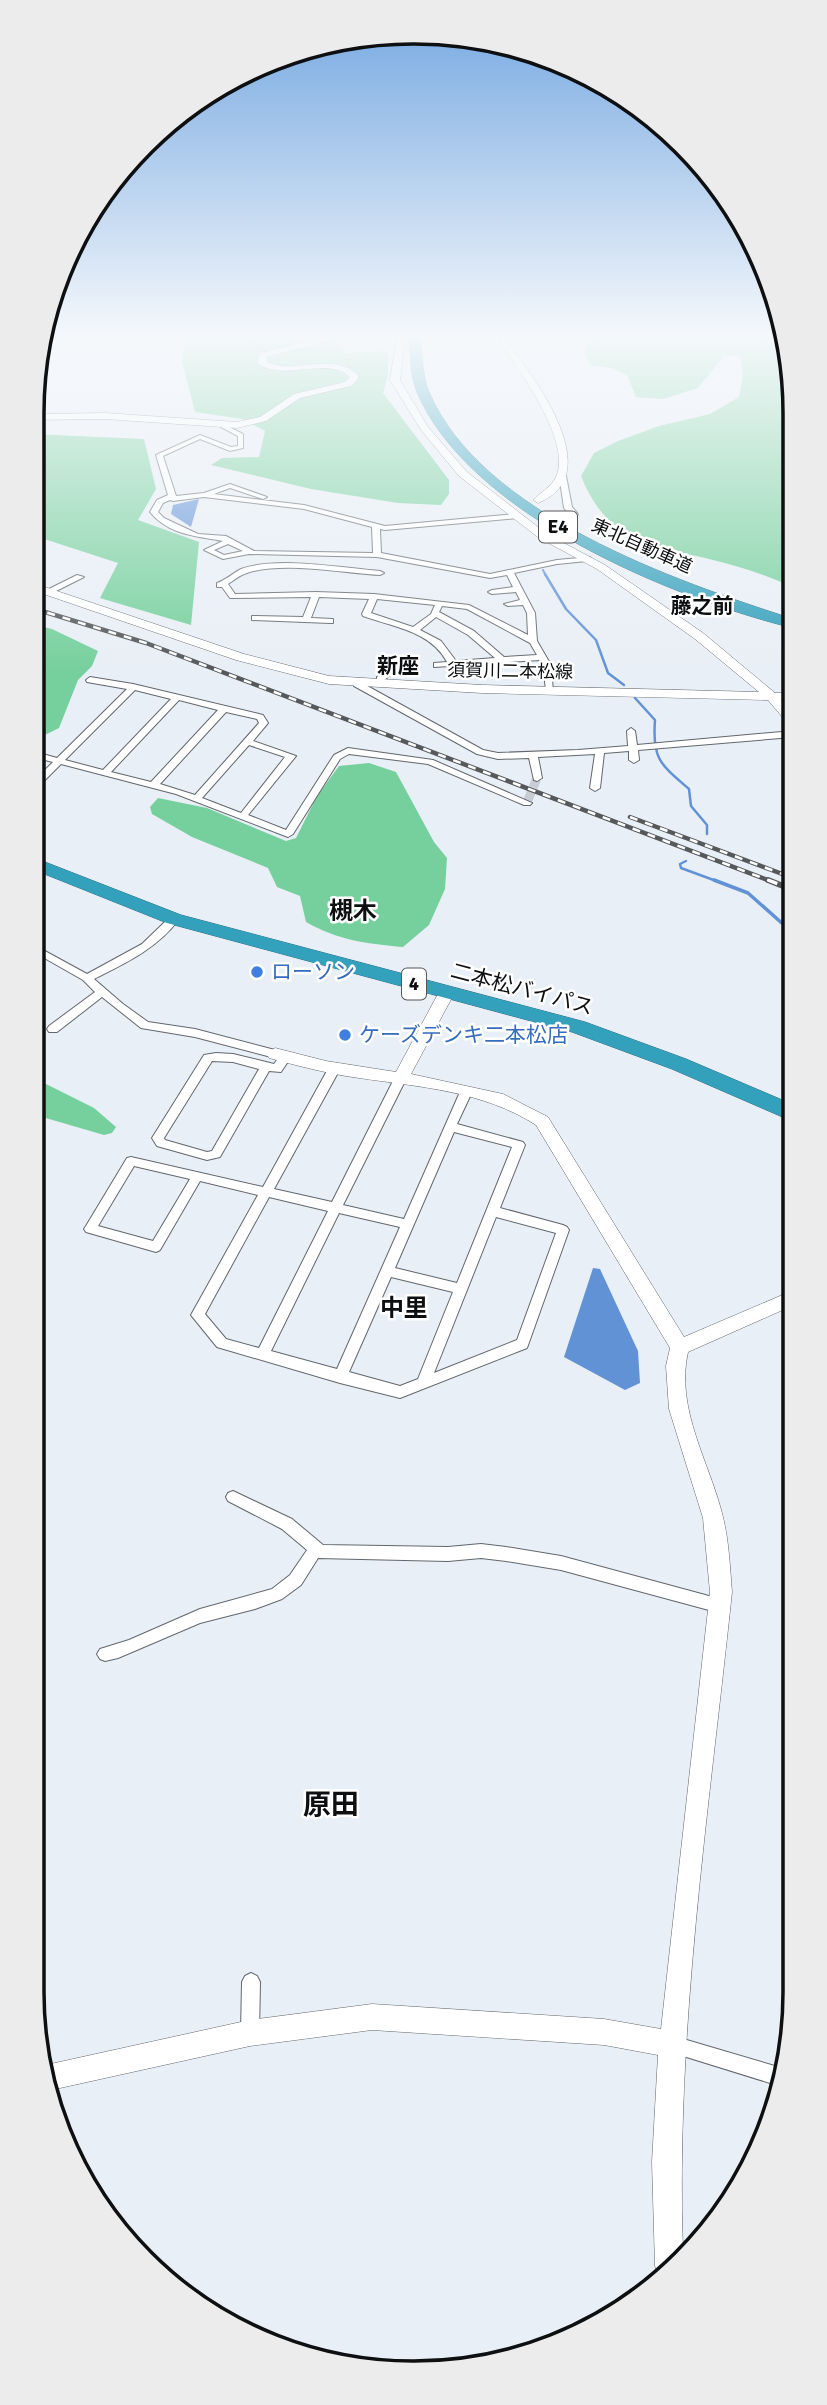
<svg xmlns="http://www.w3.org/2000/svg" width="827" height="2405" font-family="Signika,'Noto Sans JP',sans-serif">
	<rect width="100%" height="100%" fill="#e9eff6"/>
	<!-- forest -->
	<g fill="#76d09d">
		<polygon points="186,334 346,334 336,341 345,353 388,351 388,375 383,393 449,480 449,494 441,505 398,503 311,489 211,465 222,458 259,457 265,431 243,419 195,412 182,361"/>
		<path d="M597,334h186l9,29 1,224c-29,-13 -58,-22 -88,-29 -60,-13 -99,-20 -124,-82l13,-23 24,-12 41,-15 51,-12 29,-17 4,-22 -3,-20 -16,1 -26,32 -35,11 -27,-2 -9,-22 -15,-7 -21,-3 -6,-11 2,-10z"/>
		<polygon points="32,434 144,439 156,489 138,520 199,542 191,625 100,598 118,563 32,535"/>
		<polygon points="32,624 52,629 98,651 92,666 78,680 59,728 47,734 32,736"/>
		<path d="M369,763l27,9 38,70 13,16 -2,31 -16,36 -26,22c-35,-3 -66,-7 -97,-25l-6,-26 -23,-9 -9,-19 -76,-31 -40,-23 -2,-7 8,-9 49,10 79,33 10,-3 21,-42 22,-30z"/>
		<polygon points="32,1077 94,1108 116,1127 112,1133 104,1135 32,1114"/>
	</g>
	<!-- water -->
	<g fill="#6292d6">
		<polygon points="199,499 191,527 171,514 173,505"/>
		<polygon points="593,1268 600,1269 638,1351 640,1383 625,1390 564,1357"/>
	</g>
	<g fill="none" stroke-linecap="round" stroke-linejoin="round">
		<!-- stream-far2 -->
		<polyline stroke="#6292d6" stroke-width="2" points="543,570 546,576"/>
		<!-- stream-far1 -->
		<g stroke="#6292d6" stroke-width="2.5">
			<polyline points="545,574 566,609 596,640 608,673 624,685"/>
			<path d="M635,698l20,22c-3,39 5,44 34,69l2,17 16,19v9"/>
			<polyline points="686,861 680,864 681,868 719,882"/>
		</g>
		<!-- stream -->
		<polyline stroke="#6292d6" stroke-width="3.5" points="714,880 748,893 793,933"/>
		<!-- street-tunnel -->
		<polyline stroke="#c8cdd4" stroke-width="9" stroke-dasharray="9 4.5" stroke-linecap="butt" points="528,800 537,778"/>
		<!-- street casing -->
		<g stroke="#61676c" stroke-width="2">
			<g id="street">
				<path d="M223,424l20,10v14l-13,3 -30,-12 -37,17 13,40 28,-3 26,-9 37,13 -4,2 -33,-11 -16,6 90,11 81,21 130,-12h3v4l-133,12 -5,-1 1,24 109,21 67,-14 33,-3 1,2 -4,2 -30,3 -43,9 21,40 2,28 14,24 2,27 -7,-2 -3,-25 -3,-5 -106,7v-4l13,-1c-16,-31 -54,-35 -84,-46l-1,-2 7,-15 -50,-2 -8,21 22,1v4h-3l-78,-3v-4h3l48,1 8,-20 -78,1h-3l-8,-11h-5v-4c9,-3 16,-10 24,-14 37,-13 100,-1 139,2l4,2 -4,2c-38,-2 -97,-14 -133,-2 -7,2 -13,7 -19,11l7,10 81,-2 58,2 95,11 59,30 -1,-22 -4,-8 -15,1 -4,-2 16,-4 -4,-8 -24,2 -4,-2 4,-2 21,-3 -6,-12 -17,3 -113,-21 -128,-3 -26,5 -19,-9 19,-9c-27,-5 -54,-6 -73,-29l7,-12 11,-5 -12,-40 44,-20 31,12 7,-1v-10l-17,-9v-2zM204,497l100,12 68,18 1,26 -119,-2 -28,-15 -28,-2 -34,-16 -6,-6 5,-9 7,-3 3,1zM228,544l15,7 -19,4 -10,-5zM377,599l58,6 -4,9 -18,13 -42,-14zM442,606l25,3 63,34 7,12 -33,2 -30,-26 -35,-19zM436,617l32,18 27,23 -39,3 -15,-20 -21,-11z"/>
				<polygon points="559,474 566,476 572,507 578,514 577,516 571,516 564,508"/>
				<polygon points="77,575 84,577 50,594 43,592"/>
				<polygon points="402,658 409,660 383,681 377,681 377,677"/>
				<path d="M90,677l43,7 130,31 5,8 -15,18 43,15 -48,59 38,15 48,-75 14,-7 85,12 99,43 -2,2h-6l-96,-41 -79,-10 -9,5 -47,75 -5,3 -112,-43 -115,-30 -23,23h-6v-4l21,-21 -21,-5v-6l25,7 70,-69 -40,-7 -1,-2zM135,690l36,9 -68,71 -38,-10zM179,700l39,10 -67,72 -40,-10zM226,712l31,7 2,4 -64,72 -35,-11zM249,745l36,12 -44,56 -39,-15z"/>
				<polygon points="354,682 360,682 483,750 498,753 578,750 628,746 627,731 631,728 635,731 637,745 793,731 793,737 638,750 639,760 634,763 629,760 629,751 604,753 600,788 595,791 590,788 595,754 538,757 542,778 537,781 534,780 529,758 498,759 477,754 354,686"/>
				<path d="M174,916l5,3c-21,29 -53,44 -85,60l29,25 25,18 47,7 80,21 4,1 2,3 -2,3 -4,1 -80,-21 -54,-9 -39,-31 -45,35h-8l-2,-3 2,-3 46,-34 -12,-12 -51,-29v-7l55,30 55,-30 28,-27z"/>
				<path d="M216,1053l17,1 41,10 7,-10 4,-1 6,4 -10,15 -12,-1 -49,86 -13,3 -50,-14 -5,-8 52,-83zM212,1061l21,1 26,7 -47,82 -5,1 -42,-12 -1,-2z"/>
				<path d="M334,1065l6,4 -66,120 58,13 63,-125 6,-4 6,4 -64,128 61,14 56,-127 2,-3h8l2,3 -15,32 66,18 2,3 -25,63 63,17 4,2 2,3 -42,118 -127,50 -60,-15 -123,-36 -26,-32 67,-120 -58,-14 -40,69 -4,2 -70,-20 -2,-3 2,-3 41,-68 4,-1 132,30 65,-118zM454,1132l58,15 -55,136 -62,-15zM134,1166l56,13 -37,62 -55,-15zM269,1197l59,14 -69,137 -33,-9 -21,-25zM339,1213l61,14 -63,142 -66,-18zM496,1217l60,16 -39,107 -83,33zM391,1277l62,15 -35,87 -18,7 -51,-14z"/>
				<polygon points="32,1146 36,1147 38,1151 32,1155"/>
				<polygon points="233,1491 292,1519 323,1545 448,1547 481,1544 506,1547 561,1556 720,1599 725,1601 728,1606 725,1611 720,1613 561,1570 506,1561 481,1558 448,1561 318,1558 301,1585 282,1599 255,1609 200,1623 118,1658 105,1661 100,1659 97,1654 100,1649 129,1640 200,1609 272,1589 290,1575 307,1550 282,1529 228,1501 226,1497 228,1493"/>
				<polygon points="251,1973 257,1976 260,1982 259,2033 256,2039 250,2042 244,2039 241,2033 242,1982 245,1976"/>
				<polygon points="673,2036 785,2069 783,2087 667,2051 664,2045 667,2039"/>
			</g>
		</g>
		<!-- secondary casing -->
		<g stroke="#61676c" stroke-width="1">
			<g id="secondary">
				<path d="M338,334h16l-87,23v5c29,13 66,-11 91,13v4l-7,7 -51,12 -34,23 -29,7 -132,-9 -73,1v-6l73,-1 132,9 23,-5 34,-23 51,-12 5,-5c-24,-22 -65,6 -93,-14l3,-10z"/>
				<polygon points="398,334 406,334 400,380 428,427 467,472 547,534 605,565 703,633 775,693 793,693 793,701 781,700 793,714 793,726 789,725 768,700 482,693 329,684 236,660 32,590 32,583 36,584 244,654 329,676 482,685 759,692 695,639 597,569 539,538 459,476 421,430 390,380"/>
				<path d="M500,334h8l1,10c27,36 99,131 29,159l-5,-3c7,-7 19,-14 23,-23 16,-36 -36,-105 -55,-133z"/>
				<path d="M447,987l8,5 -44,82 92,20 45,23 136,220 110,-47v15l-106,47c-13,57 22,111 35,165 6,25 7,50 9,75 -23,219 -57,440 -49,660l-24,24 -4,-10 -3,-104 6,-107 -54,-10 -232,-15 -122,16 -199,44 -5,-25 204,-45 122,-16 232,15 57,10 49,-437 -7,-74 -34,-109 -3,-43 4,-18 -134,-223c-53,-34 -115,-38 -177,-47 -30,-4 -60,-12 -90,-20l-2,-4 8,-6 51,13 70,11 43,-80z"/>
			</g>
		</g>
		<!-- highway casing -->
		<g stroke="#266d80" stroke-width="1">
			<g id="highway">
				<path d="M408,334h12c2,18 2,42 9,58 52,122 246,189 364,227v9c-121,-30 -325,-114 -376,-236 -7,-16 -6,-40 -9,-58z"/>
				<polygon points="32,857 181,915 585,1022 686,1059 794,1105 794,1122 672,1069 572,1032 167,923 32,869"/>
			</g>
		</g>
		<!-- street -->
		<use href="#street" fill="#fff" fill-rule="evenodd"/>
		<!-- secondary -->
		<use href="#secondary" fill="#fff" fill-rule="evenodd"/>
		<!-- highway -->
		<use href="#highway" fill="#33a0bc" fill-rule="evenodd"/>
		<!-- rail-far1 casing -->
		<g stroke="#55595c" stroke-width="4.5">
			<g id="rail-far1">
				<polyline points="32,608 146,643 773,882"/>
				<polyline points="630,817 793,878"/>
			</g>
		</g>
		<!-- rail casing -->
		<g stroke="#55595c" stroke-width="6">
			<polyline id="rail" points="768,880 793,890"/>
		</g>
		<!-- rail-far1 -->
		<use href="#rail-far1" stroke="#fff" stroke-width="2.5" stroke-dasharray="8" stroke-linecap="butt"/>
		<!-- rail -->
		<use href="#rail" stroke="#fff" stroke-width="3.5" stroke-dasharray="10" stroke-linecap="butt"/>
	</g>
	<!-- sky -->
	<linearGradient id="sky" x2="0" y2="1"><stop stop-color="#72a6e1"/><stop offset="0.5" stop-color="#f5f8fb"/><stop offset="1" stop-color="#f5f8fb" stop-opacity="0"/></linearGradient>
	<rect width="827" height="671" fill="url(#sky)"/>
	<!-- markers -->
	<g fill="#3f7fe0" stroke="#fff" stroke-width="2.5">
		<circle cx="257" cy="972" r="7"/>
		<circle cx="345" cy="1035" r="7"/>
	</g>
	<g text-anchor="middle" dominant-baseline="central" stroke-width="5" stroke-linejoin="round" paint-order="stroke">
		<!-- far-street labels -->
		<g font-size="18" fill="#0d0f11" stroke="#fff">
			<text transform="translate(642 546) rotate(24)">東北自動車道</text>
			<text transform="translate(510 671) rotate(1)">須賀川二本松線</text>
		</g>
		<!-- shield labels -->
		<g fill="#fff" stroke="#565758" stroke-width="2">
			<rect x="539" y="511.5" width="38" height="31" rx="5"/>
			<rect x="402" y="968.5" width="24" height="31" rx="5"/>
		</g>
		<g font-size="19" font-weight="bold" fill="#0d0f11">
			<text x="558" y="527">E4</text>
			<text x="414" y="984">4</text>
		</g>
		<!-- far-quarter labels -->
		<g font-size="21" font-weight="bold" fill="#0d0f11" stroke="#fff">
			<text x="702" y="606">藤之前</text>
			<text x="398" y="666">新座</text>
		</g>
		<!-- shop labels -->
		<g font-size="21" fill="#366cbe" stroke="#fff" text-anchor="start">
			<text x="271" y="972">ローソン</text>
			<text x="359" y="1035">ケーズデンキ二本松店</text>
		</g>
		<!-- street labels -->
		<g font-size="21" fill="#0d0f11" stroke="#fff">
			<text transform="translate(522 989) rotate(15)">二本松バイパス</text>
		</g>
		<!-- quarter labels -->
		<g font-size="24" font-weight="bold" fill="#0d0f11" stroke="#fff">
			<text x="353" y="911">槻木</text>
			<text x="404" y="1308">中里</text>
		</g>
		<!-- near-quarter labels -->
		<g font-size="28" font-weight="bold" fill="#0d0f11" stroke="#fff">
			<text x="331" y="1805">原田</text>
		</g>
	</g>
	<!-- crop -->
	<path d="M0 0H827V2405H0ZM413 44H414A369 369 0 0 1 783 413V1992A369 369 0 0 1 414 2361H413A369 369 0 0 1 44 1992V413A369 369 0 0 1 413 44Z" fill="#ececec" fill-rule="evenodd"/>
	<path fill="none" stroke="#0d0f11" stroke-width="3.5" d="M413 44H414A369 369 0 0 1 783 413V1992A369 369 0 0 1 414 2361H413A369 369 0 0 1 44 1992V413A369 369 0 0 1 413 44Z"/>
</svg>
